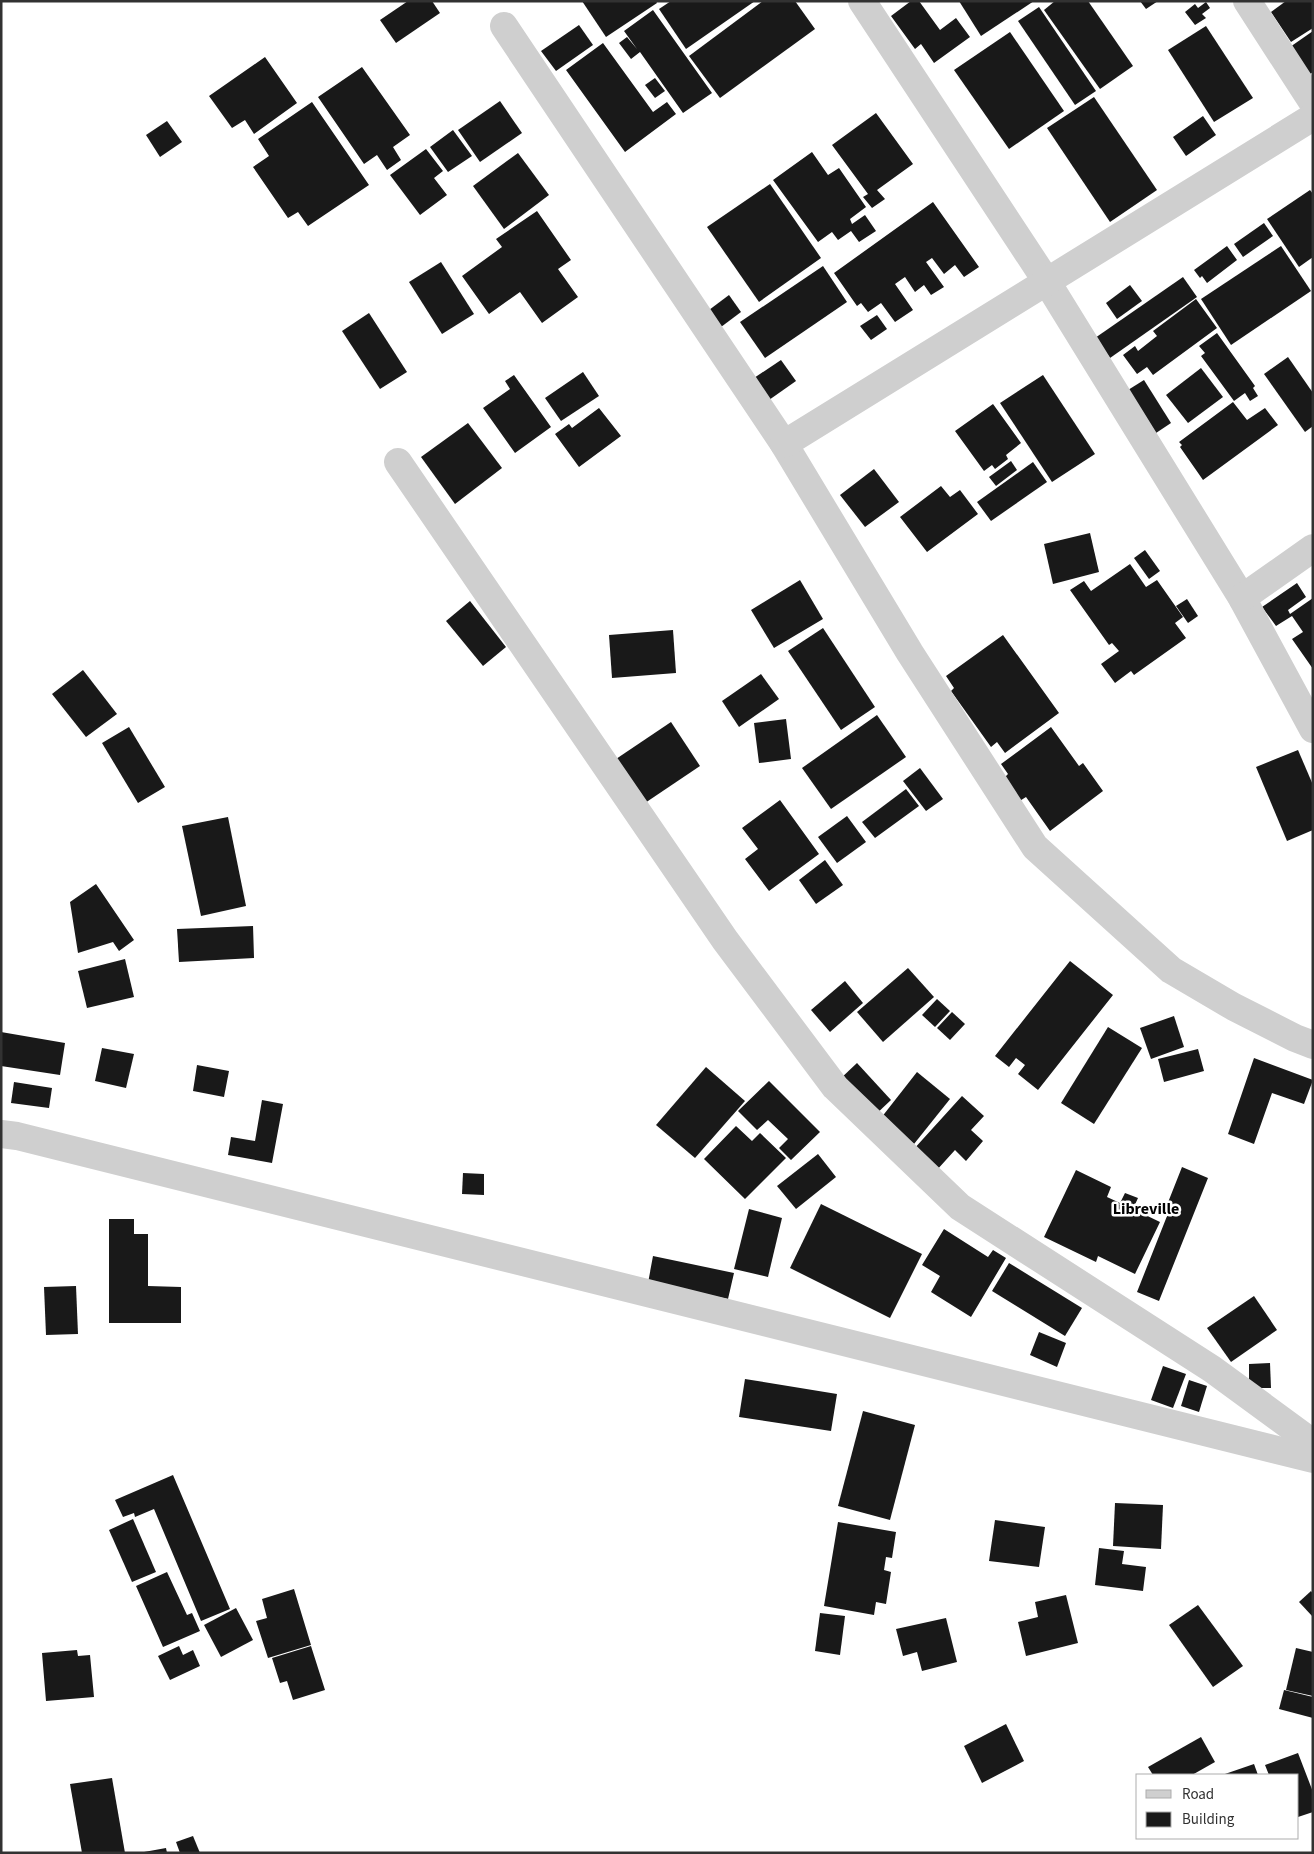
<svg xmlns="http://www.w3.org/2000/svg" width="1314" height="1854" font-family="'Source Sans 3',sans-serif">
	<rect width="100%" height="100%" fill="#fff"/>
	<!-- building -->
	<g fill="#191919">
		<polygon points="408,1 432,1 440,13 396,43 380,20"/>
		<polygon points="582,1 656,1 657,3 606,37"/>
		<polygon points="671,1 755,1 686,49 659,9"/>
		<polygon points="763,1 795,1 815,29 720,98 689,56"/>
		<polygon points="911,1 919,1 940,30 956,18 970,37 934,63 921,44 915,49 891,16"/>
		<polygon points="959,1 1034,1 981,36"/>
		<polygon points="1055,1 1088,1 1133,66 1100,89 1044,10"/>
		<polygon points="1140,1 1158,1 1146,9"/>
		<polygon points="1286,1 1313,1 1313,28 1291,42 1271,12"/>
		<polygon points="1206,2 1210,8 1202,14 1206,18 1195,25 1185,12 1195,4 1198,8"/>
		<polygon points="1039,7 1096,91 1075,105 1018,21"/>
		<polygon points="653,10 712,93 683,113 640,52 631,59 619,43 627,37 637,49 624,31"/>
		<polygon points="579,25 593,45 556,71 541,51"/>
		<polygon points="1206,26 1253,98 1214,122 1168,50"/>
		<polygon points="1313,31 1313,72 1310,74 1290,47"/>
		<polygon points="1010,32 1064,111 1009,149 954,70"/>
		<polygon points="603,43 653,112 667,102 676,114 625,152 566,70"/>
		<polygon points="265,57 297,103 254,134 245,120 232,128 209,96"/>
		<polygon points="362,67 410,135 393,147 401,160 387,170 377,155 364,164 318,97"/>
		<polygon points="655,78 665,91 655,98 645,85"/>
		<polygon points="1094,97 1157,190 1110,222 1047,128"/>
		<polygon points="500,101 522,133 480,162 458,130"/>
		<polygon points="312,102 369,185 308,226 298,212 288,218 253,167 269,156 258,139"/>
		<polygon points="876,113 913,164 877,190 885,199 872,208 863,197 868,194 832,145"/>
		<polygon points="1203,116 1216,135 1186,156 1173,137"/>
		<polygon points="167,121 182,142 160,157 146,135"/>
		<polygon points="453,130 472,156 448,172 430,147"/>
		<polygon points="426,149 443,171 434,178 447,195 420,215 390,175"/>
		<polygon points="812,152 828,175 839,168 866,207 850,219 852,224 865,215 876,231 859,242 851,231 838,240 832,232 818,242 773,180"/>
		<polygon points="518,153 549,195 504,229 473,186"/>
		<polygon points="770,184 821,258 759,302 707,227"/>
		<polygon points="1310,190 1313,194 1313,257 1299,267 1267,219"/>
		<polygon points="933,202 979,267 964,277 955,265 944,274 932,258 926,262 944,287 931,295 924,285 915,292 905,277 895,284 913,310 895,322 881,303 868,312 861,303 857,306 834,273"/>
		<polygon points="537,211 571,260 558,269 578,297 542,323 520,292 489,314 462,276 502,247 496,239"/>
		<polygon points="1264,223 1273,236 1243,257 1234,244"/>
		<polygon points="1227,246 1237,260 1207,283 1202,276 1200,278 1194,270"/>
		<polygon points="1281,246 1311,291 1231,345 1201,299"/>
		<polygon points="441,262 474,314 442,334 409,282"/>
		<polygon points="823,266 847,302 765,358 740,322"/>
		<polygon points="1183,277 1197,297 1110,358 1095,338"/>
		<polygon points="1130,285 1142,301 1117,319 1106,303"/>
		<polygon points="729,295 741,312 717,330 705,313"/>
		<polygon points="1196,299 1217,328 1153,375 1147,367 1137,374 1123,355 1135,346 1138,351 1157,336 1153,331"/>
		<polygon points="369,313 407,372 380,389 342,331"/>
		<polygon points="877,315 887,329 871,340 860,326"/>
		<polygon points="1217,333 1255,386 1253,388 1258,396 1250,401 1245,393 1234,401 1201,356 1205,353 1199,346"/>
		<polygon points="1288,357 1313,393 1313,426 1305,432 1264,374"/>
		<polygon points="781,360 796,381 769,400 754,378"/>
		<polygon points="1201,368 1223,397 1188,423 1166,395"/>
		<polygon points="583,372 599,396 561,421 545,398"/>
		<polygon points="514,375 551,427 515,453 483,408 510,389 505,381"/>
		<polygon points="1043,375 1095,454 1052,482 1000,403"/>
		<polygon points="1144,380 1171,423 1156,433 1128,390"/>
		<polygon points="1233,402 1247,420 1265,408 1278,425 1203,480 1180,447 1182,445 1179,442"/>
		<polygon points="993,404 1021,443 1006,455 1008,459 995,469 992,465 984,471 955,431"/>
		<polygon points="599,408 621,436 579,467 555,434 569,424 572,428"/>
		<polygon points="468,423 502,468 455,504 421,457"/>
		<polygon points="1011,461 1017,470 996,486 989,477"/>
		<polygon points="1033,462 1047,482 991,521 977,502"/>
		<polygon points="874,469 899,502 865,527 840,495"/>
		<polygon points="941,486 950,497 960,490 978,514 927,552 900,517"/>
		<polygon points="1090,533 1099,572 1053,584 1044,544"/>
		<polygon points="1145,550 1160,571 1149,579 1134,558"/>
		<polygon points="1130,564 1146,587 1157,580 1183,617 1175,623 1186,638 1134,675 1131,671 1115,683 1101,664 1119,651 1112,643 1109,645 1070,590 1084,581 1091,591"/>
		<polygon points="800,580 823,619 774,648 751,610"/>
		<polygon points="1297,583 1306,597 1288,610 1290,614 1313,598 1313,669 1292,639 1303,632 1292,616 1276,626 1262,607"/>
		<polygon points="1187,599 1198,616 1188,623 1176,606"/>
		<polygon points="470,601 506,647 483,666 446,621"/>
		<polygon points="823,628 875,707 841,730 788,651"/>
		<polygon points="673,630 676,673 612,678 609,635"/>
		<polygon points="1003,635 1059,713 1005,753 997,742 991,747 951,691 954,688 946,676"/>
		<polygon points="83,670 117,714 86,737 52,694"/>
		<polygon points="761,674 779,699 739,727 722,701"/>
		<polygon points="877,715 906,757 831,809 802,768"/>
		<polygon points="786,719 791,759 759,763 754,723"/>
		<polygon points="671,722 700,766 645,803 616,759"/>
		<polygon points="129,727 165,787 138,803 102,743"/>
		<polygon points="1051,727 1079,766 1083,763 1103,791 1050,831 1026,797 1018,802 1002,780 1008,774 1001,764"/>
		<polygon points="1298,750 1313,785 1313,830 1287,841 1256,767"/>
		<polygon points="920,768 943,799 926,811 903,781"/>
		<polygon points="906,789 919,806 875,838 862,822"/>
		<polygon points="780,800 819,854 769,891 745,859 758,849 742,828"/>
		<polygon points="847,816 866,842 837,863 818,837"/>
		<polygon points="228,817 246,906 201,916 182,826"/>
		<polygon points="825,860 843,885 816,904 799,880"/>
		<polygon points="96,884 134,940 119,951 113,942 78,953 70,902"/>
		<polygon points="253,926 254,958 179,962 177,929"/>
		<polygon points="125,959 134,997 87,1008 78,971"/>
		<polygon points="1070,961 1113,995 1038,1090 1018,1074 1025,1065 1016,1058 1009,1067 995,1056"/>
		<polygon points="908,968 934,997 883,1042 857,1012"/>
		<polygon points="845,981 863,1003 830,1032 811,1010"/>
		<polygon points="937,999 950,1011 935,1027 922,1015"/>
		<polygon points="952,1012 965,1024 950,1040 937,1028"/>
		<polygon points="1174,1016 1184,1047 1151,1059 1140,1028"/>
		<polygon points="1108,1027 1142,1048 1094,1124 1061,1103"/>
		<polygon points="1,1032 65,1043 60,1075 1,1066"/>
		<polygon points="102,1048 134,1054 126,1088 95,1081"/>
		<polygon points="1198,1049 1204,1071 1164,1082 1158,1059"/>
		<polygon points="1254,1058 1313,1080 1304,1104 1272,1093 1254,1144 1228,1134"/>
		<polygon points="857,1063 891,1100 873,1117 839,1080"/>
		<polygon points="197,1065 229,1071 224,1097 193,1091"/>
		<polygon points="706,1067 745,1101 695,1158 656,1125"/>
		<polygon points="917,1072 950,1099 914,1144 881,1118"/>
		<polygon points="769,1081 820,1132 791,1160 779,1148 788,1139 768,1120 757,1130 738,1111"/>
		<polygon points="14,1082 52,1088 49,1108 11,1103"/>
		<polygon points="962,1096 984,1116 971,1130 983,1141 966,1161 955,1150 936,1171 913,1150"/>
		<polygon points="262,1100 283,1104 272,1163 228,1155 231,1137 255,1141"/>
		<polygon points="736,1126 752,1141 760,1133 786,1158 745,1199 704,1159"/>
		<polygon points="818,1154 836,1177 796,1209 777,1186"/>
		<polygon points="1182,1167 1208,1178 1159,1301 1137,1292 1169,1211 1165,1210"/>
		<polygon points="1076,1170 1111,1187 1107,1197 1120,1203 1125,1193 1138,1198 1133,1209 1160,1222 1135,1274 1098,1256 1096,1262 1044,1237"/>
		<polygon points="463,1173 484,1174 484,1195 462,1194"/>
		<polygon points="821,1204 922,1254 890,1318 790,1268"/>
		<polygon points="749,1209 782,1218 768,1277 734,1269"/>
		<polygon points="109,1219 134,1219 134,1234 148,1234 148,1286 181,1287 181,1323 109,1323"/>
		<polygon points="944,1229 988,1257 993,1250 1006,1258 971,1317 931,1292 940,1276 922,1265"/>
		<polygon points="653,1256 734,1273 728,1299 648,1283"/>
		<polygon points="1009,1263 1082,1308 1065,1336 992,1291"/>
		<polygon points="76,1286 78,1334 46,1335 44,1287"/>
		<polygon points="1254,1296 1277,1330 1231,1362 1207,1328"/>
		<polygon points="1039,1332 1066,1343 1057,1367 1030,1355"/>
		<polygon points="1270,1363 1271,1388 1249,1388 1249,1364"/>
		<polygon points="1163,1366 1186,1374 1173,1408 1151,1400"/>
		<polygon points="745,1379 837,1394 831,1431 739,1417"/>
		<polygon points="1189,1380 1207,1386 1199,1412 1181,1406"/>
		<polygon points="863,1411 915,1425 890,1520 838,1506"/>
		<polygon points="173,1475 230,1609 201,1621 154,1509 135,1517 134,1513 123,1517 115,1500"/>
		<polygon points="1115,1503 1163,1505 1161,1549 1113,1546"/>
		<polygon points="133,1519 156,1572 132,1582 109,1530"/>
		<polygon points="995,1520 1045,1527 1039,1567 989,1561"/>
		<polygon points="838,1522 896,1532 892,1558 886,1557 884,1570 891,1572 886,1604 876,1602 874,1615 824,1606"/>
		<polygon points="1099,1548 1124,1551 1122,1564 1146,1567 1143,1591 1095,1585"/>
		<polygon points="167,1572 187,1615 192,1613 200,1631 163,1647 136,1586"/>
		<polygon points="294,1589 311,1645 268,1658 256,1621 267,1618 262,1599"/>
		<polygon points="1311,1591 1313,1594 1313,1617 1299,1602"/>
		<polygon points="1066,1595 1078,1643 1026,1656 1018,1622 1038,1617 1035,1602"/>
		<polygon points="1198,1605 1243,1666 1213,1687 1169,1625"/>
		<polygon points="236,1608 253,1640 221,1657 204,1625"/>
		<polygon points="820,1613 845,1616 840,1655 815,1651"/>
		<polygon points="946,1618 957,1662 922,1671 917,1652 903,1656 896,1629"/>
		<polygon points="179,1646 183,1655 193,1650 200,1666 170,1680 158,1656"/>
		<polygon points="311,1646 325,1690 293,1700 287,1681 280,1683 272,1658"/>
		<polygon points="1296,1648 1313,1652 1313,1696 1286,1690"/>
		<polygon points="77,1650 78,1656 90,1655 94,1697 46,1701 42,1653"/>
		<polygon points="1284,1690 1313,1697 1313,1718 1279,1709"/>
		<polygon points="1006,1724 1024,1761 982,1783 964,1746"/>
		<polygon points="1201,1737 1215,1762 1192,1775 1153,1775 1148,1767"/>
		<polygon points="1298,1753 1313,1792 1313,1812 1298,1817 1298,1775 1269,1775 1265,1765"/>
		<polygon points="1254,1764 1258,1775 1222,1775"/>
		<polygon points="112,1778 125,1853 82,1853 70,1784"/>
		<polygon points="193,1836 200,1853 180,1853 176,1842"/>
		<polygon points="166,1848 167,1853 144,1853 144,1852"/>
	</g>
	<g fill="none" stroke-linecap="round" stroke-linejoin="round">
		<!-- minor -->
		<g stroke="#cfcfcf" stroke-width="28">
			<polyline points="862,1 1047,282 1242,598 1313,729"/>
			<polyline points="1247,1 1313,103"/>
			<polyline points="504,26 784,444 910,653 1035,847 1171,970 1234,1007 1295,1038 1313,1045"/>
			<polyline points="784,444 1313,117"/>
			<polyline points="398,462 725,940 835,1087 960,1207 1212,1369 1313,1443"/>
			<polyline points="1242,598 1313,548"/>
			<polyline points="1,1134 17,1136 1313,1459"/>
		</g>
	</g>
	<g text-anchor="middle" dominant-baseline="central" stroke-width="5" stroke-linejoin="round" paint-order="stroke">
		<!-- quarter labels -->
		<g font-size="16" font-weight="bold" fill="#000" stroke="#fff">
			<text x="1146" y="1209">Libreville</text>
		</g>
	</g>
	<!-- border -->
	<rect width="1314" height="1854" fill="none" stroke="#323232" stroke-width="5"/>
	<!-- legend -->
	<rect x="1136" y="1774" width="162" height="65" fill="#ffffff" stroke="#adadad"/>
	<rect x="1146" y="1790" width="25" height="8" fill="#cfcfcf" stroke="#adadad"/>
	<text x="1182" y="1799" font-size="15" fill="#323232">Road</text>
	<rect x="1146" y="1812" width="25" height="15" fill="#191919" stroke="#adadad"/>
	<text x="1182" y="1824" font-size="15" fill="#323232">Building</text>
</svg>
